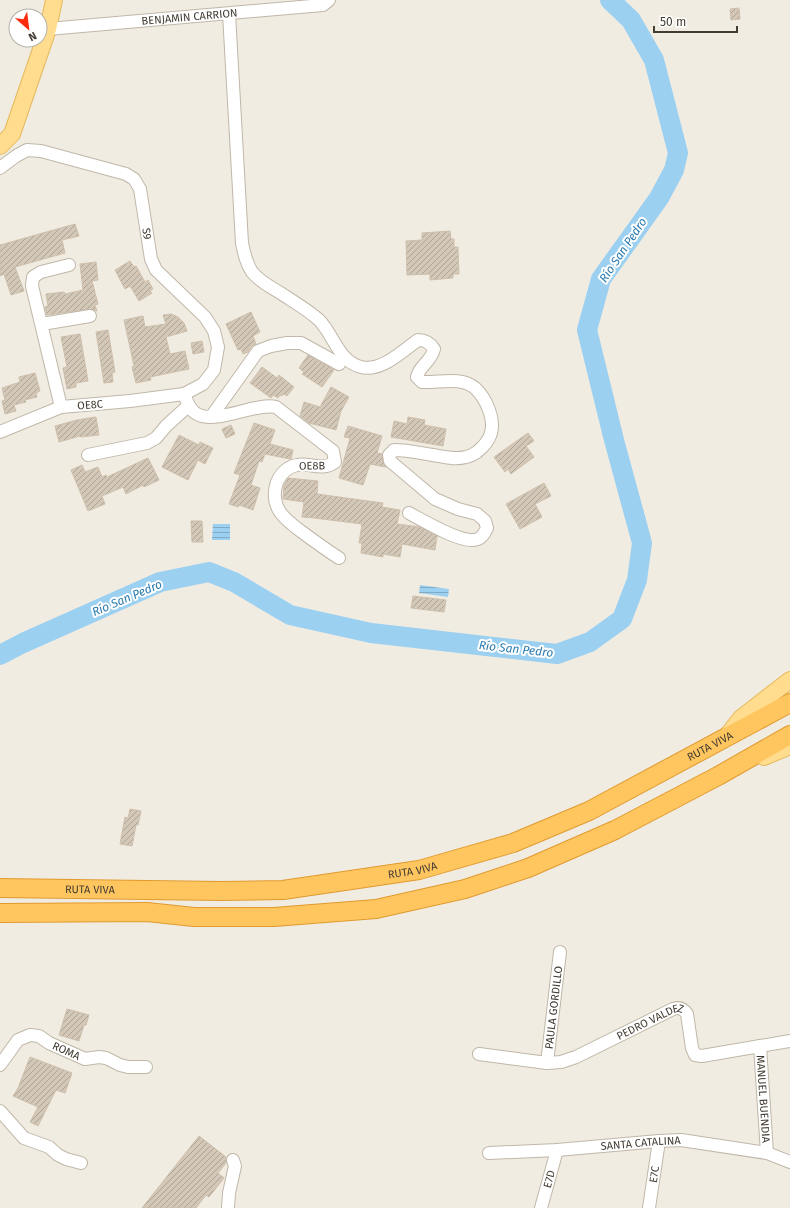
<svg xmlns="http://www.w3.org/2000/svg" width="790" height="1208" font-family="'Fira Sans',sans-serif">
	<defs>
		<pattern id="water-rules" width="6" height="5" patternUnits="userSpaceOnUse"><rect width="6" height="5" fill="#9cd0f1"/><path d="M0 2.5h6" fill="none" stroke="#81aac4"/></pattern>
		<pattern id="building-hatch" width="6" height="6" patternUnits="userSpaceOnUse"><rect width="6" height="6" fill="#d3c8b7"/><path d="M-1 1l2-2M0 6l6-6M5 7l2-2" fill="none" stroke="#ada495"/></pattern>
	</defs>
	<rect width="100%" height="100%" fill="#f1ece2"/>
	<!-- water -->
	<g fill="url(#water-rules)">
		<polygon points="213,524 230,524 230,540 212,540"/>
		<polygon points="420,585 449,589 448,597 419,593"/>
	</g>
	<g fill="none" stroke-linecap="round" stroke-linejoin="round">
		<!-- river -->
		<polyline stroke="#9cd0f1" stroke-width="20" points="0,655 23,643 160,582 209,572 234,582 290,615 371,633 557,654 590,642 622,619 637,580 642,543 614,440 587,330 601,279 659,198 674,170 678,153 654,60 631,20 610,0"/>
	</g>
	<!-- building -->
	<g fill="url(#building-hatch)" stroke="#cebfab">
		<polygon points="739,8 740,19 731,20 730,9"/>
		<polygon points="75,224 79,236 62,240 65,253 15,267 24,291 11,295 4,274 0,276 0,245"/>
		<polygon points="450,231 451,239 454,239 454,247 458,247 459,274 453,274 453,278 430,280 430,274 407,275 406,241 422,240 422,233"/>
		<polygon points="130,261 134,267 136,266 145,282 148,280 153,289 150,291 152,293 139,301 130,286 125,289 115,270"/>
		<polygon points="96,262 98,280 92,281 98,304 95,305 97,311 89,309 47,315 45,307 48,306 46,294 64,292 65,294 83,290 80,264"/>
		<polygon points="251,312 260,332 253,336 256,344 252,346 248,352 243,354 241,349 238,350 226,324"/>
		<polygon points="171,314 178,317 184,323 187,331 166,337 170,354 185,351 189,369 150,377 151,380 136,383 132,367 134,366 124,320 143,316 145,327 166,324 163,315"/>
		<polygon points="108,330 115,372 112,373 113,382 104,383 96,332"/>
		<polygon points="80,334 88,381 76,383 76,387 67,389 63,368 67,367 61,337"/>
		<polygon points="202,341 204,352 193,354 191,343"/>
		<polygon points="308,355 334,370 322,387 302,374 304,372 299,368"/>
		<polygon points="262,367 277,378 279,375 294,387 287,396 284,394 282,396 280,395 278,398 273,395 271,398 250,383"/>
		<polygon points="35,373 40,391 36,393 37,397 25,400 26,402 14,405 16,411 5,414 2,401 5,400 2,388 20,382 19,377"/>
		<polygon points="331,387 349,397 341,411 336,430 309,423 300,416 304,402 320,407"/>
		<polygon points="96,417 99,435 81,437 80,436 59,442 55,426 77,420"/>
		<polygon points="408,417 425,420 424,425 446,429 443,446 391,437 394,421 407,424"/>
		<polygon points="254,423 275,430 270,444 293,450 291,459 290,459 265,454 262,462 259,461 251,485 260,488 253,510 239,505 238,507 229,504 240,475 234,473"/>
		<polygon points="231,425 235,434 226,438 222,429"/>
		<polygon points="348,426 382,436 377,453 382,454 383,462 386,467 370,464 363,485 339,478 350,438 344,437"/>
		<polygon points="528,433 534,441 526,446 534,457 511,474 508,469 505,472 494,457"/>
		<polygon points="179,435 199,445 200,442 213,448 205,464 198,460 188,480 162,467"/>
		<polygon points="148,458 159,480 144,487 143,485 126,494 123,487 102,496 105,504 88,511 71,470 82,465 85,472 98,467 102,477 106,475 107,477"/>
		<polygon points="288,478 318,481 317,494 383,503 382,507 400,510 397,524 420,527 437,536 435,550 402,544 400,557 383,554 383,557 361,553 362,543 359,543 362,524 314,518 302,517 304,502 283,499 284,485"/>
		<polygon points="544,483 551,496 535,504 542,517 520,529 506,504"/>
		<polygon points="191,521 202,521 203,542 192,542"/>
		<polygon points="413,596 446,600 444,612 411,608"/>
		<polygon points="130,809 141,811 138,825 136,825 132,846 120,844 125,817 128,818"/>
		<polygon points="67,1009 89,1015 86,1025 84,1025 79,1041 59,1035"/>
		<polygon points="30,1057 72,1073 65,1093 56,1090 38,1126 30,1122 38,1107 13,1096 18,1088"/>
		<polygon points="199,1136 226,1157 226,1163 218,1173 224,1178 209,1197 206,1195 196,1208 142,1208"/>
	</g>
	<g fill="none" stroke-linecap="round" stroke-linejoin="round">
		<!-- minor casing -->
		<g stroke="#c0b7a8" stroke-width="14">
			<g id="minor">
				<path d="M229,14l13,229c2,10 4,20 10,29 8,10 19,15 30,22 12,8 26,16 37,26 15,15 19,41 42,47 21,5 41,-16 57,-27 8,0 12,3 16,9 -3,13 -15,17 -17,28l5,5c17,1 39,-6 53,6 11,10 20,31 16,45 -2,8 -8,14 -14,19 -3,2 -6,4 -11,5 -11,3 -21,0 -33,-2 -13,-2 -26,-5 -39,-5l-5,5 1,6 45,38 23,10 19,5 8,7 2,7c-3,6 -6,12 -14,12 -16,1 -49,-19 -64,-27"/>
				<path id="s1" d="M48,29l275,-24 6,-5"/>
				<path id="s2" d="M0,168l16,-12 11,-6 14,1 85,23 8,5 6,10 11,70 5,11 49,47 9,14 4,16 -4,23 -11,14 -19,10 -54,7 -69,6 -61,25"/>
				<polyline points="42,324 90,316"/>
				<path d="M184,394c3,7 5,16 13,20 19,11 59,-12 79,-7l57,44 2,11c-14,10 -25,0 -38,3 -10,2 -16,8 -20,17 -9,27 10,39 29,53 11,8 22,16 33,23"/>
				<polyline points="61,407 32,286 33,277 41,272 69,265"/>
				<polyline points="211,417 258,351 271,346 287,343 301,343 339,364"/>
				<polyline points="88,455 147,443 156,438 166,426 188,406"/>
				<path id="s3" d="M760,1046l7,107"/>
				<path id="s4" d="M479,1054l68,9 14,-1 15,-5 97,-48c6,-2 10,-1 14,5l5,34 3,7 7,1 88,-15"/>
				<path id="s5" d="M547,1063l13,-111"/>
				<path id="s6" d="M0,1065l18,-25 12,-5 9,1 10,7 36,16 14,-2 7,1 14,7 8,2h18"/>
				<polyline points="0,1111 24,1138 49,1147 58,1155 66,1159 81,1163"/>
				<path id="s7" d="M489,1153l68,-3 102,-9 22,-1 86,13 23,9"/>
				<polyline points="228,1208 229,1193 235,1166 233,1160"/>
				<path id="s8" d="M541,1208l16,-58"/>
				<path id="s9" d="M649,1208l10,-67"/>
			</g>
		</g>
		<!-- major casing -->
		<g stroke="#e5b95c" stroke-width="18">
			<g id="major">
				<polyline points="0,146 12,134 48,29 54,0"/>
				<polyline points="727,736 741,718 790,680"/>
				<polyline points="764,757 790,746"/>
			</g>
		</g>
		<!-- highway casing -->
		<g stroke="#e09a2e" stroke-width="20">
			<g id="highway">
				<path id="s10" d="M0,888l221,3 62,-1 136,-20 94,-27 76,-32 201,-108"/>
				<polyline points="0,913 147,912 194,917 274,917 376,909 465,889 528,868 615,830 718,776 790,735"/>
			</g>
		</g>
		<!-- minor -->
		<use href="#minor" stroke="#fff" stroke-width="12"/>
		<!-- major -->
		<use href="#major" stroke="#ffdc8e" stroke-width="16"/>
		<!-- highway -->
		<use href="#highway" stroke="#ffc660" stroke-width="18"/>
	</g>
	<g text-anchor="middle" dominant-baseline="central" stroke-width="4" stroke-linejoin="round" paint-order="stroke">
		<!-- street labels -->
		<g font-size="11" fill="#433c33" stroke="#fff">
			<text stroke="none"><textPath href="#s1" startOffset="142">BENJAMIN CARRION</textPath></text>
			<text stroke="none"><textPath href="#s2" startOffset="201">S9</textPath></text>
			<text transform="translate(90 405) rotate(-5)">OE8C</text>
			<text transform="translate(312 466) rotate(-1)">OE8B</text>
			<text stroke="none"><textPath href="#s10" startOffset="738">RUTA VIVA</textPath></text>
			<text stroke="none"><textPath href="#s10" startOffset="414">RUTA VIVA</textPath></text>
			<text stroke="none"><textPath href="#s10" startOffset="90">RUTA VIVA</textPath></text>
			<text stroke="none"><textPath href="#s5" startOffset="56">PAULA GORDILLO</textPath></text>
			<text stroke="none"><textPath href="#s4" startOffset="181">PEDRO VALDEZ</textPath></text>
			<text stroke="none"><textPath href="#s6" startOffset="84">ROMA</textPath></text>
			<text stroke="none"><textPath href="#s3" startOffset="53">MANUEL BUENDIA</textPath></text>
			<text stroke="none"><textPath href="#s7" startOffset="152">SANTA CATALINA</textPath></text>
			<text stroke="none"><textPath href="#s9" startOffset="34">E7C</textPath></text>
			<text stroke="none"><textPath href="#s8" startOffset="30">E7D</textPath></text>
		</g>
		<!-- water labels -->
		<g font-size="12" font-style="italic" fill="#2b7bb0" stroke="#fff">
			<text transform="translate(623 250) rotate(-56)">Río San Pedro</text>
			<text transform="translate(127 598) rotate(-23)">Río San Pedro</text>
			<text transform="translate(516 649) rotate(6)">Río San Pedro</text>
		</g>
	</g>
	<!-- north arrow -->
	<g transform="translate(28 28) rotate(152)"><circle r="19" fill="#ffffff" stroke="#b4b1ad"/>
	<path d="M0-3L7 15L0 10L-7 15Z" fill="#fe2b0d"/>
	<text y="-6" font-size="11" font-weight="bold" text-anchor="middle" fill="#433c33">N</text>
	</g>
	<!-- scale -->
	<path d="M654 26v6h83v-6" fill="none" stroke="#433c33" stroke-width="2"/>
	<text x="660" y="26" font-size="12" fill="#433c33" stroke="#ffffff" stroke-width="3" paint-order="stroke">50 m</text>
</svg>
